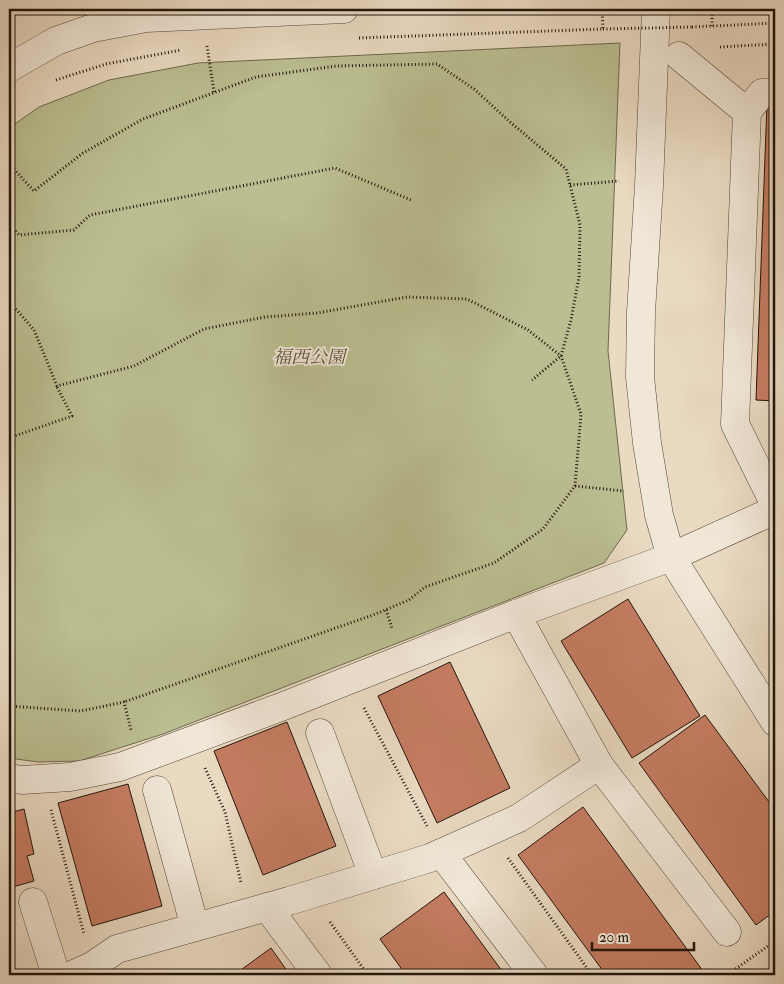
<svg xmlns="http://www.w3.org/2000/svg" width="784" height="984" font-family="'IM FELL Double Pica','Noto Serif JP',serif">
	<rect width="100%" height="100%" fill="#eadac2"/>
	<filter id="stains"><feTurbulence type="fractalNoise" baseFrequency=".004" numOctaves="4"/><feColorMatrix values="0 0 0 0 .2 0 0 0 0 .09 0 0 0 0 .02 0 0 0 .5 -.17"/></filter>
	<radialGradient id="worn" r=".72"><stop offset=".6" stop-color="#630" stop-opacity="0"/><stop offset="1" stop-color="#630" stop-opacity=".3"/></radialGradient>
	<!-- green -->
	<polygon fill="#babe91" stroke="#6e694e" points="620,43 608,351 627,530 604,563 163,734 79,761 38,762 9,758 9,128 39,107 109,80 198,63"/>
	<!-- building -->
	<g fill="#c57c62" stroke="#21140b">
		<polygon points="767,103 775,103 775,401 756,400"/>
		<polygon points="628,599 700,716 632,758 561,641"/>
		<polygon points="450,662 510,788 437,823 378,696"/>
		<polygon points="705,715 775,810 775,911 756,925 639,763"/>
		<polygon points="287,722 336,846 263,875 214,751"/>
		<polygon points="128,784 162,906 92,926 58,803"/>
		<polygon points="583,807 703,971 696,975 606,975 518,855"/>
		<polygon points="24,809 34,854 27,856 34,881 9,888 9,813"/>
		<polygon points="444,892 505,975 406,975 380,939"/>
		<polygon points="271,948 290,975 234,975"/>
	</g>
	<g fill="none" stroke-linecap="round" stroke-linejoin="round">
		<!-- minor casing -->
		<g stroke="#534639" stroke-width="29">
			<g id="minor">
				<polyline points="656,9 649,186 641,312 640,377 647,443 659,515 671,557 775,722"/>
				<polyline points="679,56 747,112"/>
				<polyline points="9,68 56,41 93,28 146,18 344,9"/>
				<polyline points="775,93 762,93 747,112 735,424 775,505"/>
				<polyline points="516,614 599,765 727,932"/>
				<polyline points="320,733 373,875"/>
				<polyline points="9,778 22,780 70,777 120,767 281,707 516,614 671,557 775,510"/>
				<polyline points="157,790 195,927"/>
				<polyline points="441,853 534,975"/>
				<polyline points="33,902 56,975"/>
				<polyline points="267,907 318,975"/>
				<polyline points="72,975 92,966 117,949 289,901 430,858 519,818 599,765"/>
			</g>
		</g>
		<!-- path -->
		<g stroke="#21140b" stroke-width="3" stroke-dasharray="1 2.5" stroke-linecap="butt">
			<polyline points="712,26 712,9"/>
			<polyline points="692,27 775,23"/>
			<polyline points="359,38 603,29 602,9"/>
			<polyline points="207,46 214,92"/>
			<polyline points="720,47 775,44"/>
			<polyline points="56,80 106,64 181,50"/>
			<polyline points="9,164 34,191 83,153 143,119 256,77 336,66 437,64 474,89 510,122 566,169 580,225 579,277 571,320 561,356 532,380"/>
			<polyline points="570,185 619,181"/>
			<polyline points="9,223 19,235 74,230 90,215 335,168 411,200"/>
			<polyline points="9,301 34,330 57,386 134,366 204,329 265,317 317,313 407,297 467,299 528,330 561,356 581,414 575,486 543,529 494,563 425,587 409,600 373,615 124,702"/>
			<polyline points="9,438 72,416 57,387"/>
			<polyline points="575,486 624,491"/>
			<polyline points="386,610 392,628"/>
			<polyline points="9,706 81,711 124,702 131,730"/>
			<polyline points="364,708 427,826"/>
			<polyline points="205,768 225,812 241,883"/>
			<polyline points="51,810 84,934"/>
			<polyline points="508,858 592,975"/>
			<polyline points="330,922 365,971 376,975"/>
			<polyline points="727,975 775,941"/>
		</g>
		<!-- minor -->
		<use href="#minor" stroke="#f1e7d7" stroke-width="28"/>
		<!-- path-bridge -->
		<polyline stroke="#21140b" stroke-width="3" stroke-dasharray="1 2.5" stroke-linecap="butt" points="603,29 692,27"/>
	</g>
	<g text-anchor="middle" dominant-baseline="central" stroke-width="4" stroke-linejoin="round" paint-order="stroke">
		<!-- park labels -->
		<g font-size="18" font-style="italic" fill="#57503a" stroke="#f1e7d7">
			<text x="309" y="357">福西公園</text>
		</g>
	</g>
	<!-- margin -->
	<rect width="784" height="984" fill="none" stroke="#eadac2" stroke-width="30"/>
	<rect x="10" y="10" width="764" height="964" fill="none" stroke="#21140b" stroke-width="2.5"/>
	<rect x="15" y="15" width="754" height="954" fill="none" stroke="#21140b"/>
	<!-- scale -->
	<path d="M592 942v8h102v-8" fill="none" stroke="#21140b" stroke-width="2.5"/>
	<text x="599" y="942" font-size="15" fill="#21140b" stroke="#f1e7d7" stroke-width="4" paint-order="stroke">20 m</text>
	<rect width="100%" height="100%" filter="url(#stains)"/>
	<rect width="100%" height="100%" fill="url(#worn)"/>
</svg>
